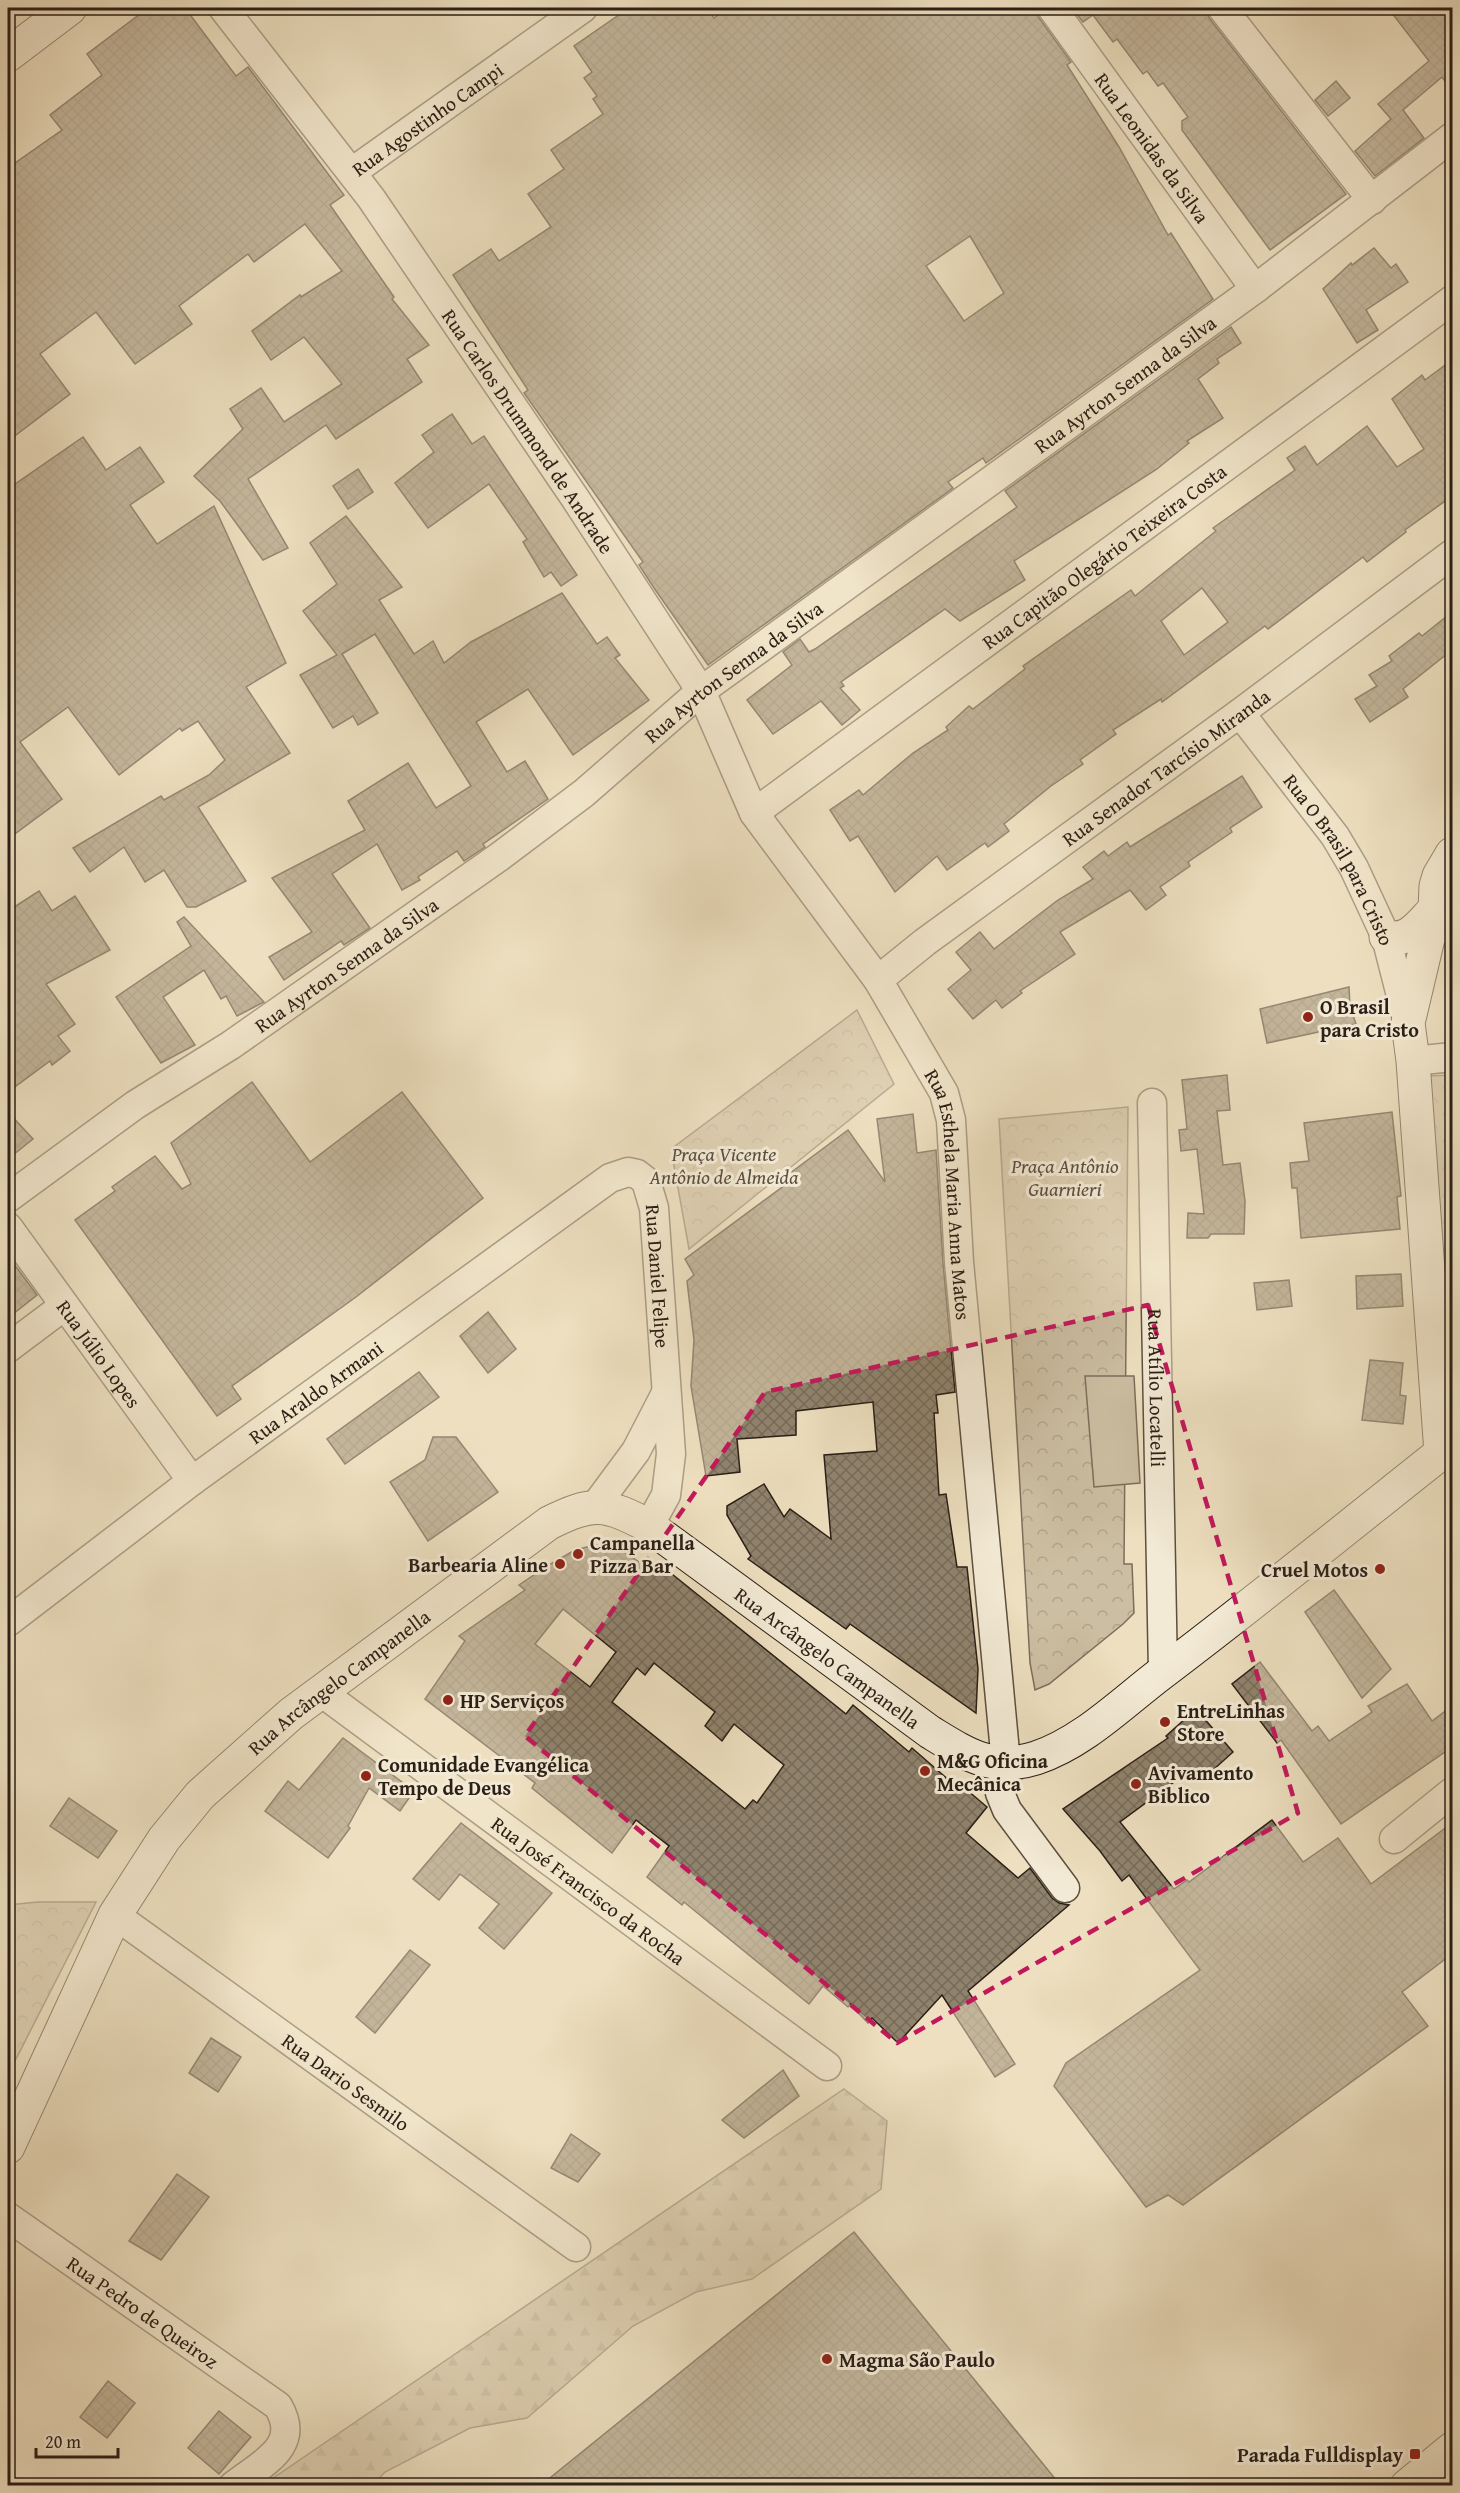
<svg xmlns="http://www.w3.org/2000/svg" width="1460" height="2493" font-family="'Gentium Book Plus',serif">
	<defs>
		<pattern id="forest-firs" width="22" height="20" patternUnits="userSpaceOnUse" patternTransform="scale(1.5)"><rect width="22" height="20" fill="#ccbea2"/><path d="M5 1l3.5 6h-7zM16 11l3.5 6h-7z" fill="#afa38b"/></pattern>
		<pattern id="park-crowns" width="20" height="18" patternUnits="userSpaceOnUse" patternTransform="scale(1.5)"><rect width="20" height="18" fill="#ccbea2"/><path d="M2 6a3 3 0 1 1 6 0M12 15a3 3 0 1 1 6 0" fill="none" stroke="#afa38b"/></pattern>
		<pattern id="building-cross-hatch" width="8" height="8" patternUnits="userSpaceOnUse" patternTransform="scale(1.5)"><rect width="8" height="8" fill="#90836e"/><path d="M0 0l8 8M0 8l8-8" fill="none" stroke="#766b59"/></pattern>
	</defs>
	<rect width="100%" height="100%" fill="#eddfbf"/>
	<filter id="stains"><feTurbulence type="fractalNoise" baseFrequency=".00333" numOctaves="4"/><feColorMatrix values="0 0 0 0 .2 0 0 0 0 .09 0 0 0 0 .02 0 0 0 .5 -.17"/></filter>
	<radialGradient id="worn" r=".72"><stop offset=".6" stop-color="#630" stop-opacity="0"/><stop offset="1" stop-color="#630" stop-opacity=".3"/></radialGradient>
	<!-- forest -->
	<polygon fill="url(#forest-firs)" stroke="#7c6e5c" stroke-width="1.5" points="844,2089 887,2121 881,2189 752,2279 696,2292 633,2326 527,2418 470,2428 385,2472 373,2485 263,2485"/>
	<!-- park -->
	<g fill="url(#park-crowns)" stroke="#7c6e5c" stroke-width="1.5">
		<polygon points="857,1010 894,1084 689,1249 671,1149"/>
		<polygon points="1452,1075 1452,1457 1427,1076"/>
		<polygon points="1128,1107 1124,1564 1132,1564 1134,1613 1123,1624 1049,1684 1035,1690 1030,1663 999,1119"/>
		<polygon points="38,1902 96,1902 16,2059 8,2068 8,1905"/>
	</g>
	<!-- pitch -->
	<polygon fill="#ccbea2" stroke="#7c6e5c" stroke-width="1.5" points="1085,1376 1134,1376 1140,1483 1094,1487"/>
	<!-- building -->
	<g fill="url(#building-cross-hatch)" stroke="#2b1f16" stroke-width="1.5" fill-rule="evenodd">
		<polygon points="148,8 185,8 236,76 248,67 344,195 330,205 394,297 392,299 429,345 407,359 422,382 336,439 326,425 248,479 288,548 263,560 220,501 194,476 243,429 230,409 261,388 284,422 342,384 304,337 271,360 252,331 300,295 301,297 342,271 305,224 254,262 248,254 179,306 192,324 135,364 96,312 40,354 70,394 8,441 8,168 62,130 50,115 102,75 87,54"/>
		<path d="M629,8h78l7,10 14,-10h308l3,10 32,44 -4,3 52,82 49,88 3,-2 42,66 -227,164 -3,-5 -35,24 5,6 -245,177 -54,-77 -15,-23 4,-3 -119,-169 4,-3 -75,-115 38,-26 8,12 52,-34 -23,-33 36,-25 -13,-19 52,-36 -10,-15 4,-3 -13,-18 8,-6 -18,-26zM970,236l34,57 -40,28 -38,-55z"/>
		<polygon points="1072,8 1206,8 1209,18 1346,194 1270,250 1182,130 1182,121 1188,117 1163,83 1158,86 1147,71 1143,74 1117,39 1113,42 1093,15 1083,22"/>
		<polygon points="1388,8 1452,8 1452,91 1442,77 1403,110 1424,138 1375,176 1355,151 1391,119 1378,104 1429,61"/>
		<polygon points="1336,81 1350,98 1328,116 1315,100"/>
		<polygon points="1374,248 1391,268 1396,264 1408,282 1366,310 1378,330 1357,343 1323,289 1351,263 1352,265"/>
		<polygon points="1231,327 1241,343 1217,359 1219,363 1198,379 1223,418 1187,441 1189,443 1157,469 1014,561 1025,580 960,621 945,609 841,682 844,686 840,688 860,710 842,725 821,701 773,734 747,700 792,665 783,652 800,639 809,652 815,649 1017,507 1005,491"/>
		<path d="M1452,360v136l-47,34 1,2 -39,30 -4,-5 -95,72 -3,-3 -103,76 -1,-3 -48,31 3,4 -36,26 3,4 -32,22 -47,38 5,7 -21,16 -3,-4 -38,27 -10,-14 -42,36 -37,-56 -8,5 -20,-31 29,-20 4,5 50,-42 35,-23 -2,-3 23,-21 4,3 52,-40 -2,-3 108,-76 4,6 81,-65 -3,-3 82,-58 -8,-12 18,-12 12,19 50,-39 30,41 27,-18 -32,-50 30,-24 3,5zM1202,588l26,34 -44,33 -23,-34z"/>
		<polygon points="452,414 472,444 484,436 577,575 561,586 551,572 544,577 523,542 527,539 489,484 428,528 395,483 434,452 422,435"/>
		<polygon points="83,437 106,470 140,447 164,482 130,505 157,544 214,506 286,663 246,687 290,753 198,807 246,881 196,907 187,907 164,870 145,882 124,847 90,872 73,848 161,796 164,800 209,775 225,760 198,721 182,731 180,728 119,775 68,707 20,742 62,799 8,839 8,489"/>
		<polygon points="358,469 373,492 348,509 333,486"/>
		<polygon points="346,516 402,587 379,600 414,654 433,641 444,663 471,642 562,593 597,644 607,637 620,655 615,658 649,700 573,755 528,689 476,722 507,772 525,761 548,799 483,844 485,847 464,861 457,851 418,877 420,880 402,890 377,844 332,874 370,928 344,945 341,941 284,980 269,957 312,932 272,878 365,830 348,801 408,763 436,808 471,786 375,634 342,654 378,713 358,725 353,716 333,728 300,675 337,655 303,611 337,584 310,543"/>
		<polygon points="1452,612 1452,650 1403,689 1408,697 1370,722 1355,699 1377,686 1369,675 1392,661 1389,656 1419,633 1422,636"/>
		<polygon points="1242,776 1262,807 1230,828 1232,832 1188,862 1190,866 1160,887 1166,895 1146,910 1130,890 1060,932 1075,954 1020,991 1022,993 1002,1008 996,1000 973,1019 948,989 971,970 956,952 980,932 994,949 1058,900 1093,879 1083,867 1104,851 1108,856 1127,842 1130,847"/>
		<polygon points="39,891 52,911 75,896 110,950 46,984 75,1024 58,1036 70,1051 52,1065 50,1061 8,1092 8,911"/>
		<polygon points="184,917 264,1002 237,1016 226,996 221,999 204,970 163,997 195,1045 161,1063 116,997 191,946 177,922"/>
		<polygon points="1349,987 1350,1006 1356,1024 1267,1043 1260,1009"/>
		<polygon points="1227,1075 1230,1110 1217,1111 1223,1165 1240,1163 1245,1201 1244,1234 1211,1234 1208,1238 1187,1238 1188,1213 1204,1214 1197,1149 1181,1151 1179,1130 1187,1129 1182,1080"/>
		<polygon points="252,1082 310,1162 402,1092 483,1198 356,1297 232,1386 241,1399 217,1416 75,1220 115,1191 112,1187 155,1156 182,1189 191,1184 171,1143"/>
		<polygon points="8,1112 33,1139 8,1159"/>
		<polygon points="1392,1112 1401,1196 1397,1197 1400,1229 1301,1238 1297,1188 1292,1188 1290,1163 1309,1161 1304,1123"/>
		<polygon points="913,1114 917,1153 936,1150 943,1263 955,1392 936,1395 938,1413 934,1413 939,1495 946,1494 957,1567 967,1567 978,1669 976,1713 850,1624 846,1629 748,1559 751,1556 727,1515 727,1506 764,1484 784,1517 790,1509 831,1539 824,1455 877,1451 873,1402 796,1411 796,1435 737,1439 740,1472 706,1476 691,1386 694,1340 687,1281 694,1275 685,1259 789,1182 785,1177 848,1130 885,1182 877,1119"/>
		<polygon points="8,1256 37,1295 8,1318"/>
		<polygon points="1401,1274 1403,1306 1357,1309 1356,1276"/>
		<polygon points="1289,1280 1292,1306 1257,1310 1254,1283"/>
		<polygon points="488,1312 516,1349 488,1373 460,1336"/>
		<polygon points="1370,1360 1403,1363 1400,1395 1406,1396 1403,1424 1362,1420"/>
		<polygon points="419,1372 439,1397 345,1464 327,1439"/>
		<polygon points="433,1437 456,1437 498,1492 428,1541 390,1482 425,1460"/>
		<path d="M595,1545l26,5 30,20 6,-8 189,152 7,-9 56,47 3,-4 39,34 3,-3 33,28 -21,26 52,45 12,-10 22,30 7,5 10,2 -101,86 47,73 -20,13 -53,-82 -44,48 -26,-25 -4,5 -18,-19 -2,3 -25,-21 -14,18 -125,-102 -2,3 -35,-28 22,-31 -33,-26 -24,33 -80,-65 3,-5 -110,-84 40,-58 -6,-5 66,-46 -6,-5 30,-20 26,-15zM563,1609l53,43 -26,35 -55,-43zM654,1663l61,49 -10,14 17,15 12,-17 50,41 -27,38 -4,-3 -8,9 -133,-107 25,-34 8,7z"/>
		<polygon points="1334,1590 1391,1669 1362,1698 1305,1612"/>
		<polygon points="1260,1662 1312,1731 1318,1726 1329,1741 1372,1712 1368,1706 1407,1684 1432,1721 1452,1706 1452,1747 1341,1824 1281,1740 1277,1743 1232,1684"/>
		<polygon points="1196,1709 1233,1752 1203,1779 1193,1768 1120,1822 1174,1889 1187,1880 1189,1882 1272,1820 1303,1862 1338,1838 1371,1884 1452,1823 1452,1954 1402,1992 1428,2026 1183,2205 1168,2195 1146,2207 1054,2086 1066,2063 1200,1970 1129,1875 1122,1881 1100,1851 1063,1809 1168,1738 1166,1736"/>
		<polygon points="343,1738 414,1791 400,1811 369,1788 348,1826 350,1828 328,1858 265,1811 288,1781 299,1790"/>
		<polygon points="69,1798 117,1831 98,1858 50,1826"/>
		<polygon points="461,1823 552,1893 504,1949 479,1928 499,1904 460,1874 439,1900 413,1879"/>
		<polygon points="410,1950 430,1965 375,2033 356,2017"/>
		<polygon points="211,2038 241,2057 218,2092 189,2073"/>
		<polygon points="783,2070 799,2096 744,2138 722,2120"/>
		<polygon points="571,2134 600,2154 578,2182 551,2168"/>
		<polygon points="177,2174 209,2197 161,2260 129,2241"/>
		<polygon points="854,2232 1061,2486 540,2486"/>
		<polygon points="108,2381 135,2403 107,2438 80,2417"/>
		<polygon points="219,2411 251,2437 219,2474 188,2448"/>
	</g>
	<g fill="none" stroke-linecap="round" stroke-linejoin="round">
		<!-- street casing -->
		<g stroke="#5c4f40" stroke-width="31">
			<g id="street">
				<path id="s1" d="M223,8l148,190 204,300 126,193 53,122 124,167 66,113 7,27 8,142 47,501 -6,30 7,17 58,78"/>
				<path id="s2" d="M1052,8l203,281"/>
				<polyline points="1222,8 1372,200"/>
				<path id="s3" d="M352,172l231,-164"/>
				<path id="s4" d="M1240,713l95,123 19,32 32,69 22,86"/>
				<path id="s5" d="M754,813l698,-513"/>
				<polyline points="1436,886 1452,931"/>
				<path id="s6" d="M878,980l47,-38 315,-229 212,-159"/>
				<polyline points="1413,1061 1452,1057"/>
				<path id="s7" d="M1152,1103l11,569"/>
				<path id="s8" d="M8,1198l127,-93 96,-60 268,-188 85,-64 117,-102 554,-402 197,-152"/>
				<path id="s9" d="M8,1227l184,254"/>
				<polyline points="8,1348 64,1306"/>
				<polyline points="596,1505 636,1451 666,1393"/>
				<path id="s10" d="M8,1622l184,-141 418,-303 18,-6 9,2 9,7 8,27 17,246 -5,41 -17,31"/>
				<path id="s11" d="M321,1692l506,374"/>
				<polyline points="1394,1839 1452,1792"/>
				<path id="s12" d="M115,1915l461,332"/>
				<path id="s13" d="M8,2217l270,189c24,41 -16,57 -45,80"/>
			</g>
		</g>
		<!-- secondary casing -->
		<g stroke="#2b1f16" stroke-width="35">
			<g id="secondary">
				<polyline points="8,55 70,8"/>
				<path d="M1386,937c23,6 34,-13 49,-28"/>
				<path id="s14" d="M8,2147l107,-232 49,-76 36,-44 91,-81 258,-191c44,-22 56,-20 100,3l281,206c36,22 62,40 106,26 48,-16 87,-56 127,-86 94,-71 186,-146 278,-219l-28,-392 -5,-38 27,-114 1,-23 3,-10 13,-22"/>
				<polyline points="1407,2486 1452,2449"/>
			</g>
		</g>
		<!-- street -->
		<use href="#street" stroke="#f3ead5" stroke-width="28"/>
		<!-- secondary -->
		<use href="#secondary" stroke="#f3ead5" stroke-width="33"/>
	</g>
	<!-- marked area -->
	<path d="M0 0H1460V2493H0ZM1148,1305l150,508 -401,230 -372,-307 240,-344z" fill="#eddfbf" fill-opacity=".55" fill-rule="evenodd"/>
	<path fill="none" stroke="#c2185b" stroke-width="4.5" stroke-dasharray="12 8" stroke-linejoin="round" d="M1148,1305l150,508 -401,230 -372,-307 240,-344z"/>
	<!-- markers -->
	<g fill="#8f2418" stroke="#f3ead5" stroke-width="2">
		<circle cx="1308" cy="1017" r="6"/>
		<circle cx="578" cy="1554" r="6"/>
		<circle cx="560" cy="1564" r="6"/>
		<circle cx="1380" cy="1569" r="6"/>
		<circle cx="448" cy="1700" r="6"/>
		<circle cx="1165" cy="1722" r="6"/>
		<circle cx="925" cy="1771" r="6"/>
		<circle cx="366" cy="1776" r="6"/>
		<circle cx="1136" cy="1784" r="6"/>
		<circle cx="827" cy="2359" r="6"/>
		<rect x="1409" y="2448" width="12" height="12" rx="3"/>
	</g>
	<g text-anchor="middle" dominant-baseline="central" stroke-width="6" stroke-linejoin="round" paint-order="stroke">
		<!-- street labels -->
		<g font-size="20" fill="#2b1f16" stroke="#f3ead5">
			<text stroke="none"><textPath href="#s3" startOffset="92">Rua Agostinho Campi</textPath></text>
			<text stroke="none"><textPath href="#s2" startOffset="172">Rua Leonidas da Silva</textPath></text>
			<text stroke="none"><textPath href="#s8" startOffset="1383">Rua Ayrton Senna da Silva</textPath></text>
			<text stroke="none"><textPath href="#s1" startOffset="522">Rua Carlos Drummond de Andrade</textPath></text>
			<text stroke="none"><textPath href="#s5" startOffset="434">Rua Capitão Olegário Teixeira Costa</textPath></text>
			<text stroke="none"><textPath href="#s8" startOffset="897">Rua Ayrton Senna da Silva</textPath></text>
			<text stroke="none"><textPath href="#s6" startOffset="358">Rua Senador Tarcísio Miranda</textPath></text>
			<text stroke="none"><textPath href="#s4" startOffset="178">Rua O Brasil para Cristo</textPath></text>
			<text stroke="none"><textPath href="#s8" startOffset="411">Rua Ayrton Senna da Silva</textPath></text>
			<text stroke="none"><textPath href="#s1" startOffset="1407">Rua Esthela Maria Anna Matos</textPath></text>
			<text stroke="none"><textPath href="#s10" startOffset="884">Rua Daniel Felipe</textPath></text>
			<text stroke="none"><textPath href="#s9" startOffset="156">Rua Júlio Lopes</textPath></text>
			<text stroke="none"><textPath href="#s7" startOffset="285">Rua Atílio Locatelli</textPath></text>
			<text stroke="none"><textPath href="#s10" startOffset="384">Rua Araldo Armani</textPath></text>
			<text stroke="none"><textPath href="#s14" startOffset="1174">Rua Arcângelo Campanella</textPath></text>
			<text stroke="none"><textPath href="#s14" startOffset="582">Rua Arcângelo Campanella</textPath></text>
			<text stroke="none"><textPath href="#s11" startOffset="333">Rua José Francisco da Rocha</textPath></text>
			<text stroke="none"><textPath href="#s12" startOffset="285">Rua Dario Sesmilo</textPath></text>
			<text stroke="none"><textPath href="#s13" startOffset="165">Rua Pedro de Queiroz</textPath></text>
		</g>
		<!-- poi labels -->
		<g font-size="20" font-weight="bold" fill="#2b1f16" stroke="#f3ead5" text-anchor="start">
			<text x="1320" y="1006">O Brasil<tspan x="1320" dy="23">para Cristo</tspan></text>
			<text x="590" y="1542">Campanella<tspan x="590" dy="23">Pizza Bar</tspan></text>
			<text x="548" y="1564" text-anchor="end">Barbearia Aline</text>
			<text x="1368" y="1569" text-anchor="end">Cruel Motos</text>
			<text x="460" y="1700">HP Serviços</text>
			<text x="1177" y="1710">EntreLinhas<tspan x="1177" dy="23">Store</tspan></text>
			<text x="937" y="1760">M&amp;G Oficina<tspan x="937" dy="23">Mecânica</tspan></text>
			<text x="378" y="1764">Comunidade Evangélica<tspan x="378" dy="23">Tempo de Deus</tspan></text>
			<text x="1148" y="1772">Avivamento<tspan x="1148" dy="23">Biblico</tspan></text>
			<text x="839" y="2359">Magma São Paulo</text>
			<text x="1403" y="2454" text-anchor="end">Parada Fulldisplay</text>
		</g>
		<!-- park labels -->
		<g font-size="20" font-style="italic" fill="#5b4f40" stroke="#f3ead5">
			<text x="724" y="1153">Praça Vicente<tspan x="724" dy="23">Antônio de Almeida</tspan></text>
			<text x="1065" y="1165">Praça Antônio<tspan x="1065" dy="23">Guarnieri</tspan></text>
		</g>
	</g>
	<!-- margin -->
	<rect width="1460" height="2493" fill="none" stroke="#eddfbf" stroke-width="30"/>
	<rect x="9" y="9" width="1442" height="2475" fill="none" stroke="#2b1f16" stroke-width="3"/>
	<rect x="15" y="15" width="1430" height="2463" fill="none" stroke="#2b1f16" stroke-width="1.5"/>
	<!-- scale -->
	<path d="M36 2448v9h82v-9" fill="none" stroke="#2b1f16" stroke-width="3"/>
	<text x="45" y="2448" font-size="18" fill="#2b1f16" stroke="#f3ead5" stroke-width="4.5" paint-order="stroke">20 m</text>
	<rect width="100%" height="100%" filter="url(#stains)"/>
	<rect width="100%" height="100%" fill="url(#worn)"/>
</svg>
